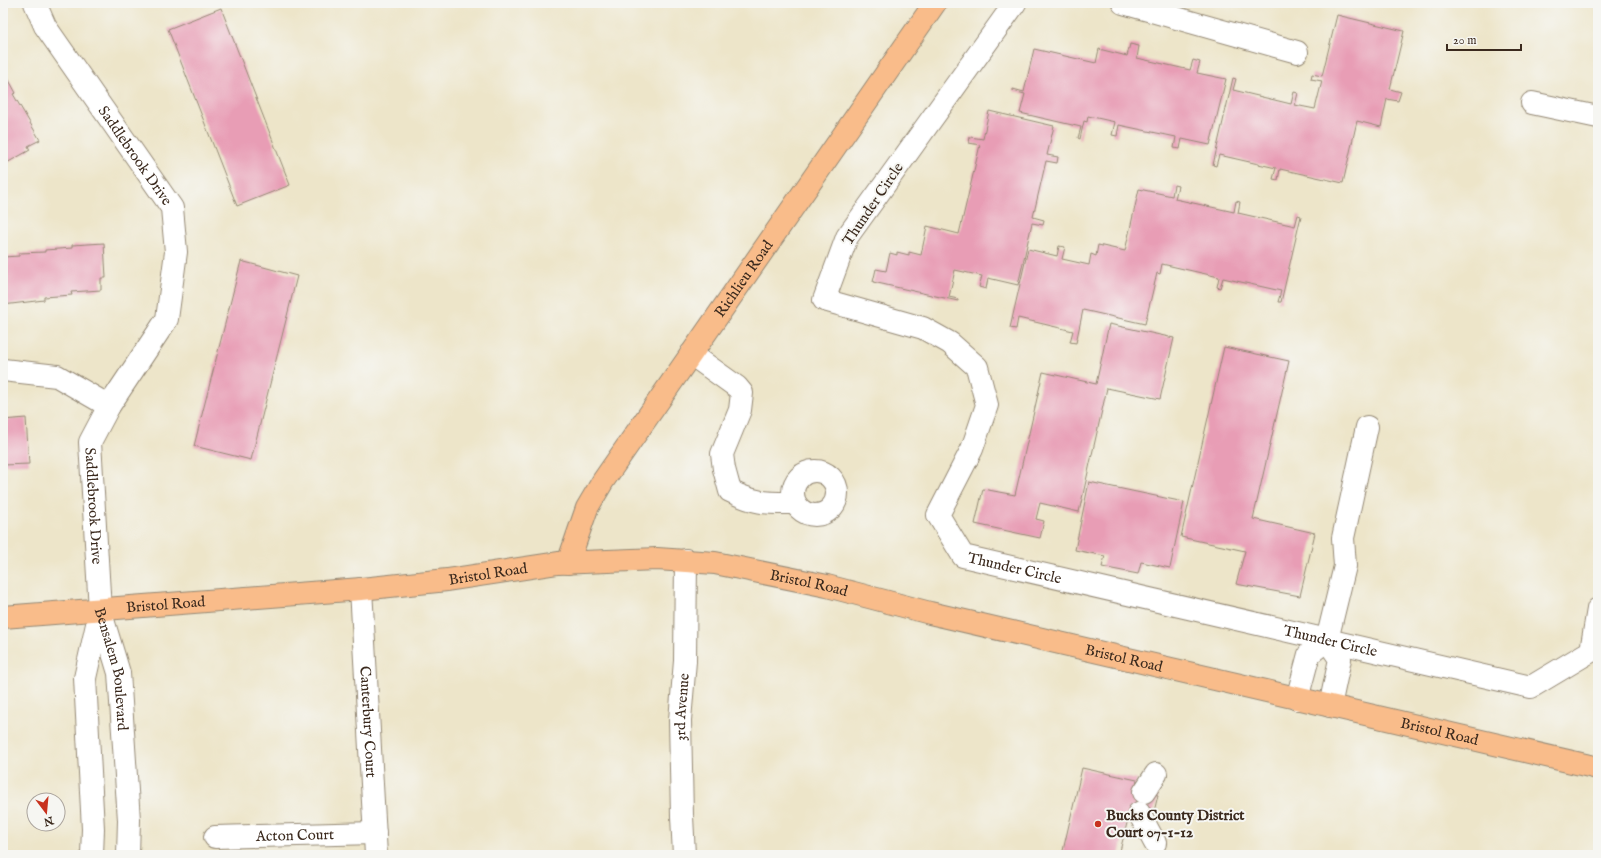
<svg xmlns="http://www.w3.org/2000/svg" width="1601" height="858" font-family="'IM FELL English',serif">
	<rect width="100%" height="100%" fill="#f6f6f2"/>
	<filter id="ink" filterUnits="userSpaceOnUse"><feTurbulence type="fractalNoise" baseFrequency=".025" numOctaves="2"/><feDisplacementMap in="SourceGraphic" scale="8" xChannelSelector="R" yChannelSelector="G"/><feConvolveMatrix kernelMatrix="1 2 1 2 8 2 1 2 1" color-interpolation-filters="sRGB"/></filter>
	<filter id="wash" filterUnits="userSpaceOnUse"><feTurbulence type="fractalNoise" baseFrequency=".012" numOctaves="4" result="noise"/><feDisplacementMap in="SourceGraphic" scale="16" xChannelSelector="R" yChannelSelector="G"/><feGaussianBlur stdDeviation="0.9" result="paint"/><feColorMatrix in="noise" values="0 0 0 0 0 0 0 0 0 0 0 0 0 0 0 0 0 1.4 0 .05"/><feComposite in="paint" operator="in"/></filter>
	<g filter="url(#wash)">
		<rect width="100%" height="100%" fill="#ede5c9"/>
		<g id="blocks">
			<!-- building -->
			<g fill="#e89db5">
				<polygon points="221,8 290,185 237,206 168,29"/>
				<polygon points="1337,15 1404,31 1390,89 1401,92 1398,101 1387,99 1381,127 1357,121 1343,183 1280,169 1278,180 1273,179 1276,168 1219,155 1216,166 1213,165 1233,78 1236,79 1233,90 1291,104 1294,92 1298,93 1295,105 1315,109 1322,81 1311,79 1312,74 1322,76"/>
				<polygon points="1130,44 1139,46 1137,58 1190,70 1193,60 1200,62 1197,73 1226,79 1210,145 1182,139 1180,149 1174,148 1176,137 1119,125 1117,136 1112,135 1115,122 1088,116 1087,122 1084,121 1080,139 1078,138 1081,127 1020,113 1025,94 1013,91 1013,89 1024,92 1034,49 1096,63 1099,49 1127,56"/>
				<polygon points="5,73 16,93 13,94 40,140 28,146 30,150 3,165 3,75"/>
				<polygon points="989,111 1054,126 1047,155 1058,157 1057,163 1046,161 1033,217 1044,220 1043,225 1032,223 1018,285 988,278 986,289 979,287 982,276 955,270 949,297 958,299 958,301 873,282 876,269 886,271 890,253 897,255 897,252 909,255 909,252 921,255 927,226 959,234 980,145 969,143 970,137 983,139"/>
				<polygon points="1174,185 1178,186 1175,199 1234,212 1236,201 1240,202 1238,213 1295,226 1298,215 1301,216 1281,302 1278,302 1281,291 1223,278 1220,288 1217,287 1219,277 1162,264 1160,274 1157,273 1145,324 1083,310 1076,343 1070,342 1073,331 1018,318 1016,329 1010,328 1028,249 1057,256 1059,246 1065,247 1062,259 1089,265 1091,254 1096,256 1098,245 1125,251 1139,189 1172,196"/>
				<polygon points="104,243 106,278 101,278 101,290 71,292 72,295 44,297 44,300 3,305 3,257 19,256 19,253 45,252 45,250 72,248 72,245"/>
				<polygon points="241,261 297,276 251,460 194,446"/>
				<polygon points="1109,324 1174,338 1160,399 1107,388 1079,512 1040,503 1036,519 1044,521 1040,538 975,524 983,489 1015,495 1043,372 1096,384"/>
				<polygon points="1224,347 1289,361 1253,519 1315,533 1300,596 1236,584 1245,551 1181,537"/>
				<polygon points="26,418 29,464 3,465 3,420"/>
				<polygon points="1089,482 1184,502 1170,568 1141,562 1138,574 1102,567 1105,556 1075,550"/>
				<polygon points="1082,768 1137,780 1135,789 1158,795 1153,816 1130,811 1119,855 1062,855"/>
			</g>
		</g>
	</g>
	<g filter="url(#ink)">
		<use href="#blocks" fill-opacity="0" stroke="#948874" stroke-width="1"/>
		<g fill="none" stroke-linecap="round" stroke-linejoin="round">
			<!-- minor casing -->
			<g stroke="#948874" stroke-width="24">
				<g id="minor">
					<path id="s1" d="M35,3l10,23 127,182 4,44 -9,67 -58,87 -19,36 10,168 19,63 10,147 -1,35"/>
					<path id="s2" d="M1015,3l-168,234 -23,63 99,28 27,15 27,24 10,38 -15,44 -34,66 25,41 568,131 60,-36 7,-42"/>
					<polyline points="1123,3 1297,52"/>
					<polyline points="1532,103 1598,117"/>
					<path d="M691,354l46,33 5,6 -2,17 -18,44 2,15 6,22c26,13 37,12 65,12"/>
					<polyline points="3,370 57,376 109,406"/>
					<circle cx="815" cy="493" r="22"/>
					<path id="s3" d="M361,589l15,266"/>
					<polyline points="1327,640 1340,659 1330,706"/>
					<polyline points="1297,699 1309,654 1327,640 1345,566 1343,538 1367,427"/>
					<polyline points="1144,792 1156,774"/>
					<polyline points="1139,813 1155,843"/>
					<path id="s4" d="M215,837l160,-4"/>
					<polyline points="92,855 93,829 85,678 100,611"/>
					<path id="s5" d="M684,855l-2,-39 -2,-96 5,-59 1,-101"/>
				</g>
			</g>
			<!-- major casing -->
			<g stroke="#948874" stroke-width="24">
				<g id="major">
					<path id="s6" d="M568,563l19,-55 16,-27 332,-478"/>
					<path id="s7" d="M3,617l358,-28 86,-9 111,-17 99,-4 58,4 112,23 103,27 668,155"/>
				</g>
			</g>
			<!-- minor -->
			<use href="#minor" stroke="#fff" stroke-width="22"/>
			<!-- major -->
			<use href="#major" stroke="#f9bc8a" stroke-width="22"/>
		</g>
	</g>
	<!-- markers -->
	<circle fill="#c8321e" stroke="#f6f6f2" stroke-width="1.5" cx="1098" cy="824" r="4"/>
	<g text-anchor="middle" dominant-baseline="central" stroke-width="4" stroke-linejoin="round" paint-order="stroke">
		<!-- street labels -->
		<g font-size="15" fill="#3b2a1e" stroke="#f6f6f2">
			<text stroke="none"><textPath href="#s1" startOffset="183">Saddlebrook Drive</textPath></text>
			<text transform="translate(873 204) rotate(-56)">Thunder Circle</text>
			<text stroke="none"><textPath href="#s6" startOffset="336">Richlieu Road</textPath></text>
			<text stroke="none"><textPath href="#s1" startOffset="568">Saddlebrook Drive</textPath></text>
			<text stroke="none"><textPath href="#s2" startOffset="786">Thunder Circle</textPath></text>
			<text stroke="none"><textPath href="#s7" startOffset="487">Bristol Road</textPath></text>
			<text stroke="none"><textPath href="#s7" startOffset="811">Bristol Road</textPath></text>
			<text stroke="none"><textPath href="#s7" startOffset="163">Bristol Road</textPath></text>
			<text stroke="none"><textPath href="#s2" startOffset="1110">Thunder Circle</textPath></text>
			<text stroke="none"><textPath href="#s7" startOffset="1135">Bristol Road</textPath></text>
			<text stroke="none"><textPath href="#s1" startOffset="733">Bensalem Boulevard</textPath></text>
			<text stroke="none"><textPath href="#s5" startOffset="148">3rd Avenue</textPath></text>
			<text stroke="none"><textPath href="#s3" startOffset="133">Canterbury Court</textPath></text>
			<text stroke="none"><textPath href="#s7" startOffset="1459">Bristol Road</textPath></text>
			<text stroke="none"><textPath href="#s4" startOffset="80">Acton Court</textPath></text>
		</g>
		<!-- poi labels -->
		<g font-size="15" font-weight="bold" fill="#3b2a1e" stroke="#f6f6f2" text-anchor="start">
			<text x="1106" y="815">Bucks County District<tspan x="1106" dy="17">Court 07-1-12</tspan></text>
		</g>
	</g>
	<!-- margin -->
	<rect width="1601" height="858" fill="none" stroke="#f6f6f2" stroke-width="16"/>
	<!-- north arrow -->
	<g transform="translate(46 812) rotate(164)"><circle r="19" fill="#f6f6f2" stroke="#aba49d"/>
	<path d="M0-3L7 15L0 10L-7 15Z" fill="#c8321e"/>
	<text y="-6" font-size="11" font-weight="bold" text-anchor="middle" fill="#3b2a1e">N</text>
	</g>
	<!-- scale -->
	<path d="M1447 44v6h74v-6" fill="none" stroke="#3b2a1e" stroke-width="2"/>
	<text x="1453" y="44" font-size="12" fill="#3b2a1e" stroke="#f6f6f2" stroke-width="3" paint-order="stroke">20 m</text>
</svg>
